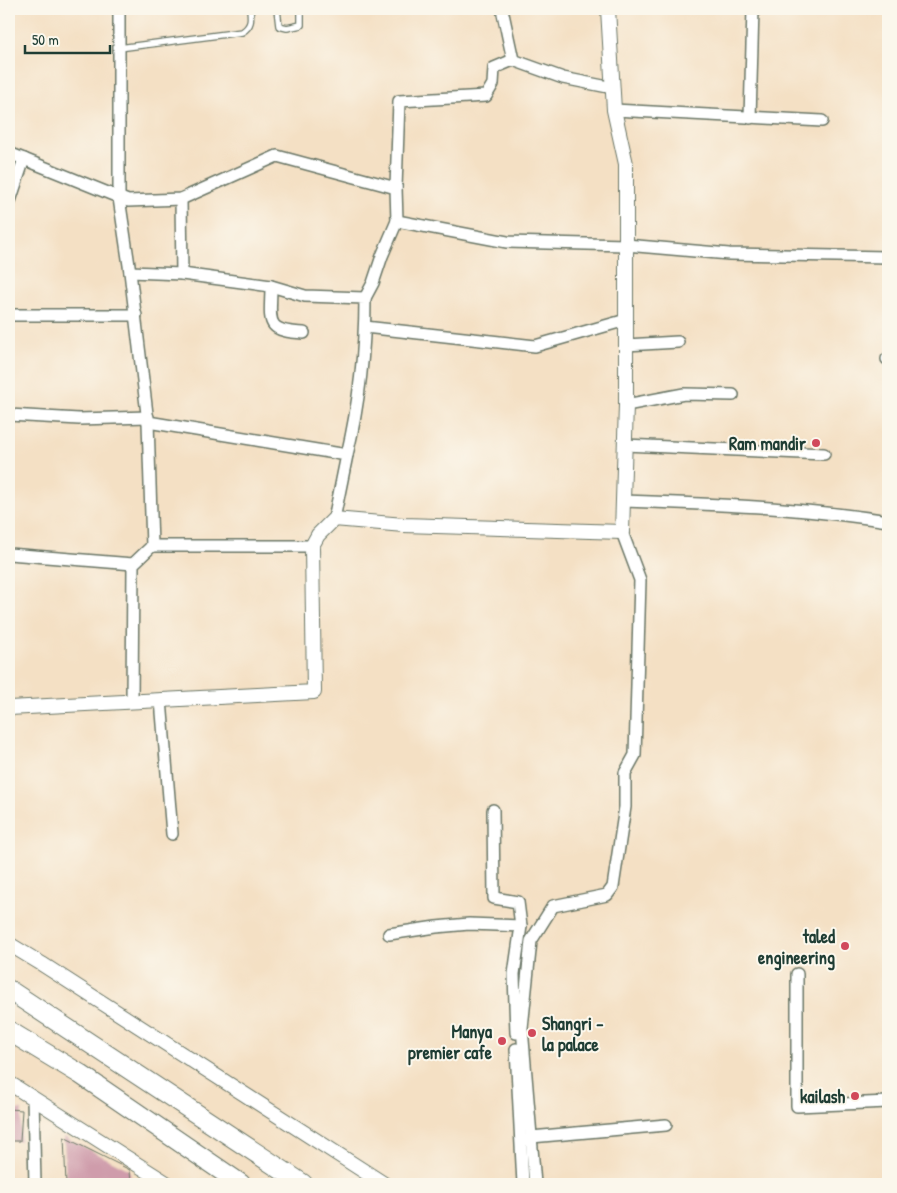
<svg xmlns="http://www.w3.org/2000/svg" width="897" height="1193" font-family="'Patrick Hand',sans-serif">
	<rect width="100%" height="100%" fill="#fbf7ec"/>
	<filter id="ink" filterUnits="userSpaceOnUse"><feTurbulence type="fractalNoise" baseFrequency=".02" numOctaves="2"/><feDisplacementMap in="SourceGraphic" scale="10" xChannelSelector="R" yChannelSelector="G"/><feConvolveMatrix kernelMatrix="1 2 1 2 8 2 1 2 1" color-interpolation-filters="sRGB"/></filter>
	<filter id="wash" filterUnits="userSpaceOnUse"><feTurbulence type="fractalNoise" baseFrequency=".0096" numOctaves="4" result="noise"/><feDisplacementMap in="SourceGraphic" scale="20" xChannelSelector="R" yChannelSelector="G"/><feGaussianBlur stdDeviation="1.12" result="paint"/><feColorMatrix in="noise" values="0 0 0 0 0 0 0 0 0 0 0 0 0 0 0 0 0 1.4 0 .05"/><feComposite in="paint" operator="in"/></filter>
	<g filter="url(#wash)">
		<rect width="100%" height="100%" fill="#f4e0c4"/>
		<g id="blocks">
			<!-- building -->
			<g fill="#cf9cab">
				<polygon points="9,1109 22,1110 20,1141 9,1141"/>
				<polygon points="64,1137 130,1170 131,1184 66,1184"/>
			</g>
		</g>
	</g>
	<g filter="url(#ink)">
		<use href="#blocks" fill-opacity="0" stroke="#6a7666" stroke-width="1"/>
		<g fill="none" stroke-linecap="round" stroke-linejoin="round">
			<!-- service casing -->
			<g stroke="#6a7666" stroke-width="8">
				<g id="service">
					<polyline points="277,9 279,26 287,28 301,25 301,9"/>
					<path d="M119,48l123,-16c10,-6 9,-13 8,-23"/>
				</g>
			</g>
			<!-- minor casing -->
			<g stroke="#6a7666" stroke-width="14">
				<g id="minor">
					<polyline points="119,9 119,198 130,272 148,422 152,546 312,546"/>
					<polyline points="502,9 513,60 563,78 613,88"/>
					<polyline points="614,110 822,121"/>
					<polyline points="750,118 753,9"/>
					<polyline points="9,153 128,201 181,199 277,156 396,188 397,221 382,256 373,283 365,298"/>
					<polyline points="396,188 399,101 486,96 493,84 494,68 513,60"/>
					<path d="M181,199l1,75 89,12 34,10 60,2c0,53 -6,106 -18,157"/>
					<polyline points="9,204 24,159"/>
					<polyline points="397,221 507,242 626,245 729,254 888,257"/>
					<polyline points="130,272 182,274"/>
					<path d="M271,286c0,35 -8,45 33,47"/>
					<polyline points="9,315 136,315"/>
					<polyline points="365,327 535,346 626,320"/>
					<polyline points="626,345 678,342"/>
					<polyline points="887,359 888,359"/>
					<polyline points="626,405 684,394 733,395"/>
					<polyline points="9,415 79,419 148,417"/>
					<polyline points="148,422 347,455 334,519"/>
					<polyline points="625,445 824,454"/>
					<path d="M623,501c89,3 177,6 265,20"/>
					<polyline points="9,554 133,564"/>
					<polyline points="161,700 172,834"/>
					<polyline points="132,701 133,564 152,546"/>
					<polyline points="493,810 494,898 518,902 521,926 514,974 516,1033"/>
					<polyline points="389,934 436,927 469,924 521,926"/>
					<polyline points="797,974 797,1106 888,1102"/>
					<polyline points="516,1049 523,1184"/>
					<polyline points="33,1098 35,1184"/>
					<polyline points="531,1137 666,1125"/>
					<polyline points="535,1184 522,1028 531,941 553,906 607,895 613,887 625,807 625,773 635,755 640,580 622,532"/>
				</g>
			</g>
			<!-- tertiary casing -->
			<g stroke="#6a7666" stroke-width="16">
				<g id="tertiary">
					<polyline points="9,708 314,692 312,546 318,535 334,519 404,525 622,532 626,405 626,164 614,110 608,9"/>
					<polyline points="9,944 42,964 384,1184"/>
					<polyline points="9,1083 168,1184"/>
				</g>
			</g>
			<!-- trunk casing -->
			<g stroke="#6a7666" stroke-width="21">
				<g id="trunk">
					<polyline points="9,990 303,1184"/>
					<polyline points="9,1031 80,1074 241,1184"/>
				</g>
			</g>
			<!-- service -->
			<use href="#service" stroke="#fff" stroke-width="5.5"/>
			<!-- minor -->
			<use href="#minor" stroke="#fff" stroke-width="11"/>
			<!-- tertiary -->
			<use href="#tertiary" stroke="#fff" stroke-width="14"/>
			<!-- trunk -->
			<use href="#trunk" stroke="#fff" stroke-width="19"/>
		</g>
	</g>
	<!-- markers -->
	<g fill="#d1495b" stroke="#fbf7ec" stroke-width="2">
		<circle cx="816" cy="443" r="5"/>
		<circle cx="845" cy="946" r="5"/>
		<circle cx="532" cy="1033" r="5"/>
		<circle cx="502" cy="1041" r="5"/>
		<circle cx="855" cy="1096" r="5"/>
	</g>
	<g text-anchor="middle" dominant-baseline="central" stroke-width="4" stroke-linejoin="round" paint-order="stroke">
		<!-- poi labels -->
		<g font-size="18" font-weight="bold" fill="#1f3d34" stroke="#fbf7ec" text-anchor="end">
			<text x="806" y="443">Ram mandir</text>
			<text x="835" y="936">taled<tspan x="835" dy="21">engineering</tspan></text>
			<text x="542" y="1023" text-anchor="start">Shangri -<tspan x="542" dy="21">la palace</tspan></text>
			<text x="492" y="1031">Manya<tspan x="492" dy="21">premier cafe</tspan></text>
			<text x="845" y="1096">kailash</text>
		</g>
	</g>
	<!-- margin -->
	<rect width="897" height="1193" fill="none" stroke="#fbf7ec" stroke-width="30"/>
	<!-- scale -->
	<path d="M25 45v8h85v-8" fill="none" stroke="#1f3d34" stroke-width="2.5"/>
	<text x="32" y="45" font-size="15" fill="#1f3d34" stroke="#fbf7ec" stroke-width="4" paint-order="stroke">50 m</text>
</svg>
